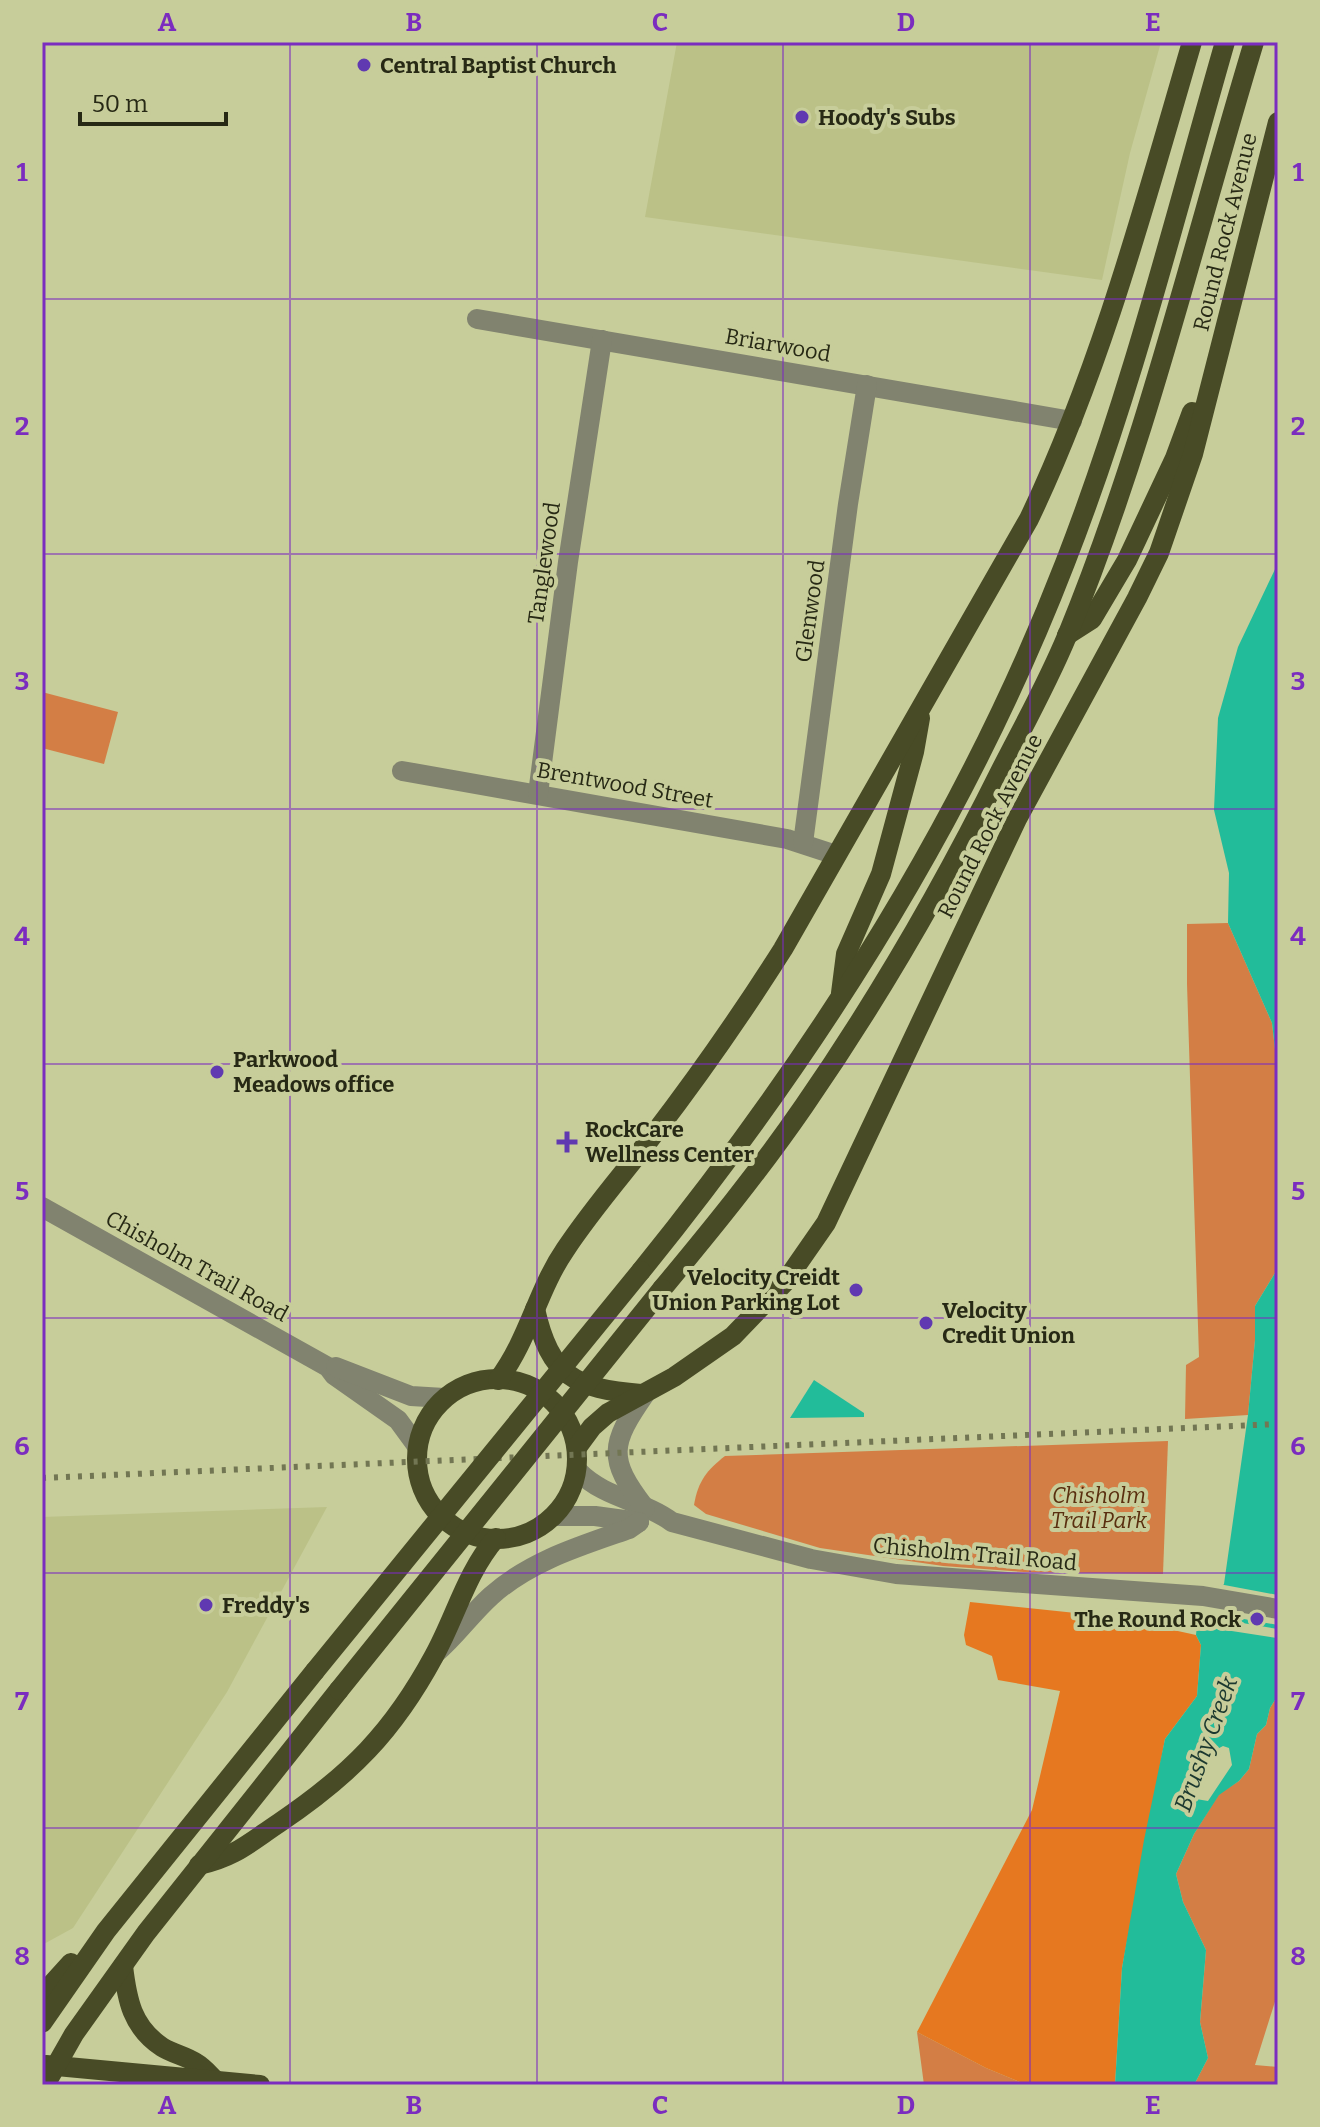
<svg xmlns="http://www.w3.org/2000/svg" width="1320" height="2127" font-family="Bitter,serif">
	<rect width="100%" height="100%" fill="#c7cd9a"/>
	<!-- built -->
	<g fill="#bbc187">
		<polygon points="677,42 1161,42 1130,153 1102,280 645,217"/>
		<polygon points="327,1507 227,1692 73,1928 42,1945 42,1517"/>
	</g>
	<!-- green -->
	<g fill="#d37e45">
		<polygon points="42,692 118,712 104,764 42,748"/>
		<polygon points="1228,923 1272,1023 1278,1075 1278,1268 1255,1306 1255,1340 1248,1415 1185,1419 1186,1365 1199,1357 1187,984 1187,924"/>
		<path d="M1168,1441l-5,133 -139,-2 -81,-6 -123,-18 -114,-34 -12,-9c4,-24 13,-35 31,-49z"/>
		<polygon points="1278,1695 1278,1992 1255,2065 1278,2067 1278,2085 1194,2085 1208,2058 1200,2022 1206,1950 1183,1902 1176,1874 1194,1834 1219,1794 1239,1781 1249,1769 1257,1734 1266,1725 1270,1708"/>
		<polygon points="917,2032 986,2068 1027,2085 924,2085"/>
	</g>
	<!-- forest -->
	<polygon fill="#e67820" points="970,1602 1114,1617 1196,1635 1201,1645 1197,1696 1165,1739 1122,1968 1115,2085 1027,2085 986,2068 917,2032 1032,1810 1060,1691 998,1680 992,1656 966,1645 964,1635"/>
	<!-- water -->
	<g fill="#22bc9a" fill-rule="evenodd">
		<polygon points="1278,563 1278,1075 1272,1023 1228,923 1229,873 1214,810 1218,718 1238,647"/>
		<path d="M1278,1268v427l-8,13 -4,17 -9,9 -8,35 -10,12 -20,14 -25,39 -18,40 7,28 23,48 -6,72 8,36 -14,27h-79l7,-117 22,-128 21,-101 32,-43 4,-51 -5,-10 2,-19 26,-32 24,-169 7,-75v-34zM1223,1746l6,2 3,17 -24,36 -12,-2 -3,-11 13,-33z"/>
		<polygon points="814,1380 864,1413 864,1417 790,1418"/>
	</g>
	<!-- pier -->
	<g fill="#c7cd9a">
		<polygon points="1219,1584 1278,1595 1278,1625 1199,1611"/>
		<polygon points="1195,1615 1278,1629 1278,1646 1276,1646 1277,1638 1193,1625"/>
	</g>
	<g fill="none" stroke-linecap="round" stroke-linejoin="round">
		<!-- minor -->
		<g stroke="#81836f" stroke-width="20">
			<polyline points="477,319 1072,421"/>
			<polyline points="402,771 787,839 836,855"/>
			<polyline points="538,794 568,562 602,340"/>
			<polyline points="803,843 848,504 867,385"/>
			<polyline points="42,1207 328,1367 334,1375 398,1420 417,1446"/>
			<polyline points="336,1367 411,1396 444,1398"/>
			<path d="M578,1471c27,28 65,29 94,51l139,37 85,15 307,22 75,13"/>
			<path d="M645,1508c-38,-49 -35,-64 0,-114"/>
			<polyline points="555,1516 595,1516 639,1522"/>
			<path d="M436,1653c20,-17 35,-39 55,-57 39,-35 89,-50 138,-67l10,-7"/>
		</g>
		<!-- major -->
		<g stroke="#484b26" stroke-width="20">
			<polyline points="1067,635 1092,619 1127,560 1175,458 1192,412"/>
			<polyline points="841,993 846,954 881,874 914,752 920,718"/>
			<path d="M641,1271c174,-215 324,-449 424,-708 66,-169 110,-347 160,-521"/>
			<path d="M662,1289c49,-59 98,-119 142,-183 74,-107 140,-221 198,-338 22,-43 46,-86 65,-132 79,-192 127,-396 187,-594"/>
			<path d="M535,1309c15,67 40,80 106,85"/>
			<circle cx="497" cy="1459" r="80"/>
			<path d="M498,1380c31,-41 39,-89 67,-130 27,-41 59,-77 89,-116 46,-60 89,-122 129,-185l246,-430c72,-151 116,-316 163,-477"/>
			<polyline points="578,1446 592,1427 608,1413 674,1377 733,1336 785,1282 826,1223 1017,819 1137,598 1159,553 1193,454 1278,122"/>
			<path d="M199,1865c36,-8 50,-22 80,-42 71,-48 114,-91 155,-167 22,-40 32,-83 62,-118"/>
			<path d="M123,1966c4,34 9,61 39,81 11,7 24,9 34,16 7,4 13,11 19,17"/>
			<polyline points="42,1995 71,1963"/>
			<polyline points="42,2023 106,1931 315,1671"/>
			<polyline points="46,2065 260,2085"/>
			<polyline points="45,2085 74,2034 146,1933 339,1690"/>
		</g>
		<!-- rail -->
		<polyline stroke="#727653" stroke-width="6" stroke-dasharray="4 8" stroke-linecap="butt" points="42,1478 1278,1424"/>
		<!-- major-bridge -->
		<g stroke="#484b26" stroke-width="20">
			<polyline points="315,1671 641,1271"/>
			<polyline points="339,1690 662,1289"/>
		</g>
	</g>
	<!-- grid -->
	<path fill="none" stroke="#7b2cbf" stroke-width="2" stroke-opacity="0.55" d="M290,42v2043M537,42v2043M783,42v2043M1030,42v2043M42,299h1236M42,554h1236M42,809h1236M42,1064h1236M42,1318h1236M42,1573h1236M42,1828h1236"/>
	<!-- markers -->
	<g fill="#6039b1" stroke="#c7cd9a" stroke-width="3">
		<circle cx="364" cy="65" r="8"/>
		<circle cx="802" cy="117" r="8"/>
		<circle cx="217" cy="1072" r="8"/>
		<path d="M563 1130h8v8h8v8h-8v8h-8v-8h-8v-8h8z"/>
		<circle cx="856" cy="1290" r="8"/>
		<circle cx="926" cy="1323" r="8"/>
		<circle cx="206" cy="1605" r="8"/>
		<circle cx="1257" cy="1619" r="8"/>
	</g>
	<g text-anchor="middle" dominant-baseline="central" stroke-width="8" stroke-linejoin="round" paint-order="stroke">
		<!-- poi labels -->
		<g font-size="22" font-weight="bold" fill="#272915" stroke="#c7cd9a" text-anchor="start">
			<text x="380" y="65">Central Baptist Church</text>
			<text x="818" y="117">Hoody's Subs</text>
			<text x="233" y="1059">Parkwood<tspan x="233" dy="25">Meadows office</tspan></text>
			<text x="585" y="1129">RockCare<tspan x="585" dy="25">Wellness Center</tspan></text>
			<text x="840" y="1277" text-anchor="end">Velocity Creidt<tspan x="840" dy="25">Union Parking Lot</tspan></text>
			<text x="942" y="1310">Velocity<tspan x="942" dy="25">Credit Union</tspan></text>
			<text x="222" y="1605">Freddy's</text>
			<text x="1241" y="1619" text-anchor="end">The Round Rock</text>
		</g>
		<!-- street labels -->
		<g font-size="22" fill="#272915" stroke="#c7cd9a">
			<text transform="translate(1225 232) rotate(-76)">Round Rock Avenue</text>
			<text transform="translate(778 345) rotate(10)">Briarwood</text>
			<text transform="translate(544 563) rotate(-82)">Tanglewood</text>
			<text transform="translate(810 611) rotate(-82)">Glenwood</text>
			<text transform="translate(625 785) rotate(10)">Brentwood Street</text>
			<text transform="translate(990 826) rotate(-63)">Round Rock Avenue</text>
			<text transform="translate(197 1266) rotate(29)">Chisholm Trail Road</text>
			<text transform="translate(975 1554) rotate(5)">Chisholm Trail Road</text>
		</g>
		<!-- park labels -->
		<g font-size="22" font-style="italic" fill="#5a2f0f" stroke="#c7cd9a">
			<text x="1099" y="1495">Chisholm<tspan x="1099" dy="25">Trail Park</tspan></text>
		</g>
		<!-- water labels -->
		<g font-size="24" font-style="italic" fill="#1b382f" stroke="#c7cd9a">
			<text transform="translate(1206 1744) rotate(-70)">Brushy Creek</text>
		</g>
	</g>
	<!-- border -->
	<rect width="1320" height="2127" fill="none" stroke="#c7cd9a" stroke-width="88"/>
	<!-- scale -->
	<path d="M80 112v12h146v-12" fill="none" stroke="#272915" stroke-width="4"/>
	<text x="92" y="112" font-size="24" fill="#272915" stroke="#c7cd9a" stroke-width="6" paint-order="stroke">50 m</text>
	<rect x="44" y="44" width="1232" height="2039" fill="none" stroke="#7b2cbf" stroke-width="3"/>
	<g font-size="26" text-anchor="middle" font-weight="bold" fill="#7b2cbf">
		<text x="167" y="31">A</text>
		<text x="414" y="31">B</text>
		<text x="660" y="31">C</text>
		<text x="906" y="31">D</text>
		<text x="1153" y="31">E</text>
		<text x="22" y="181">1</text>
		<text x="1298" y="181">1</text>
		<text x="22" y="435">2</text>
		<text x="1298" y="435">2</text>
		<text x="22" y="690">3</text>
		<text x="1298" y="690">3</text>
		<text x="22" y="945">4</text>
		<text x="1298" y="945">4</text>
		<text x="22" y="1200">5</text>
		<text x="1298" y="1200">5</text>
		<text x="22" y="1455">6</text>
		<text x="1298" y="1455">6</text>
		<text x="22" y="1710">7</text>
		<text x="1298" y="1710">7</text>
		<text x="22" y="1965">8</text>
		<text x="1298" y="1965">8</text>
		<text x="167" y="2114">A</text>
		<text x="414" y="2114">B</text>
		<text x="660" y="2114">C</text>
		<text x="906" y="2114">D</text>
		<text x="1153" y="2114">E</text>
	</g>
</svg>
